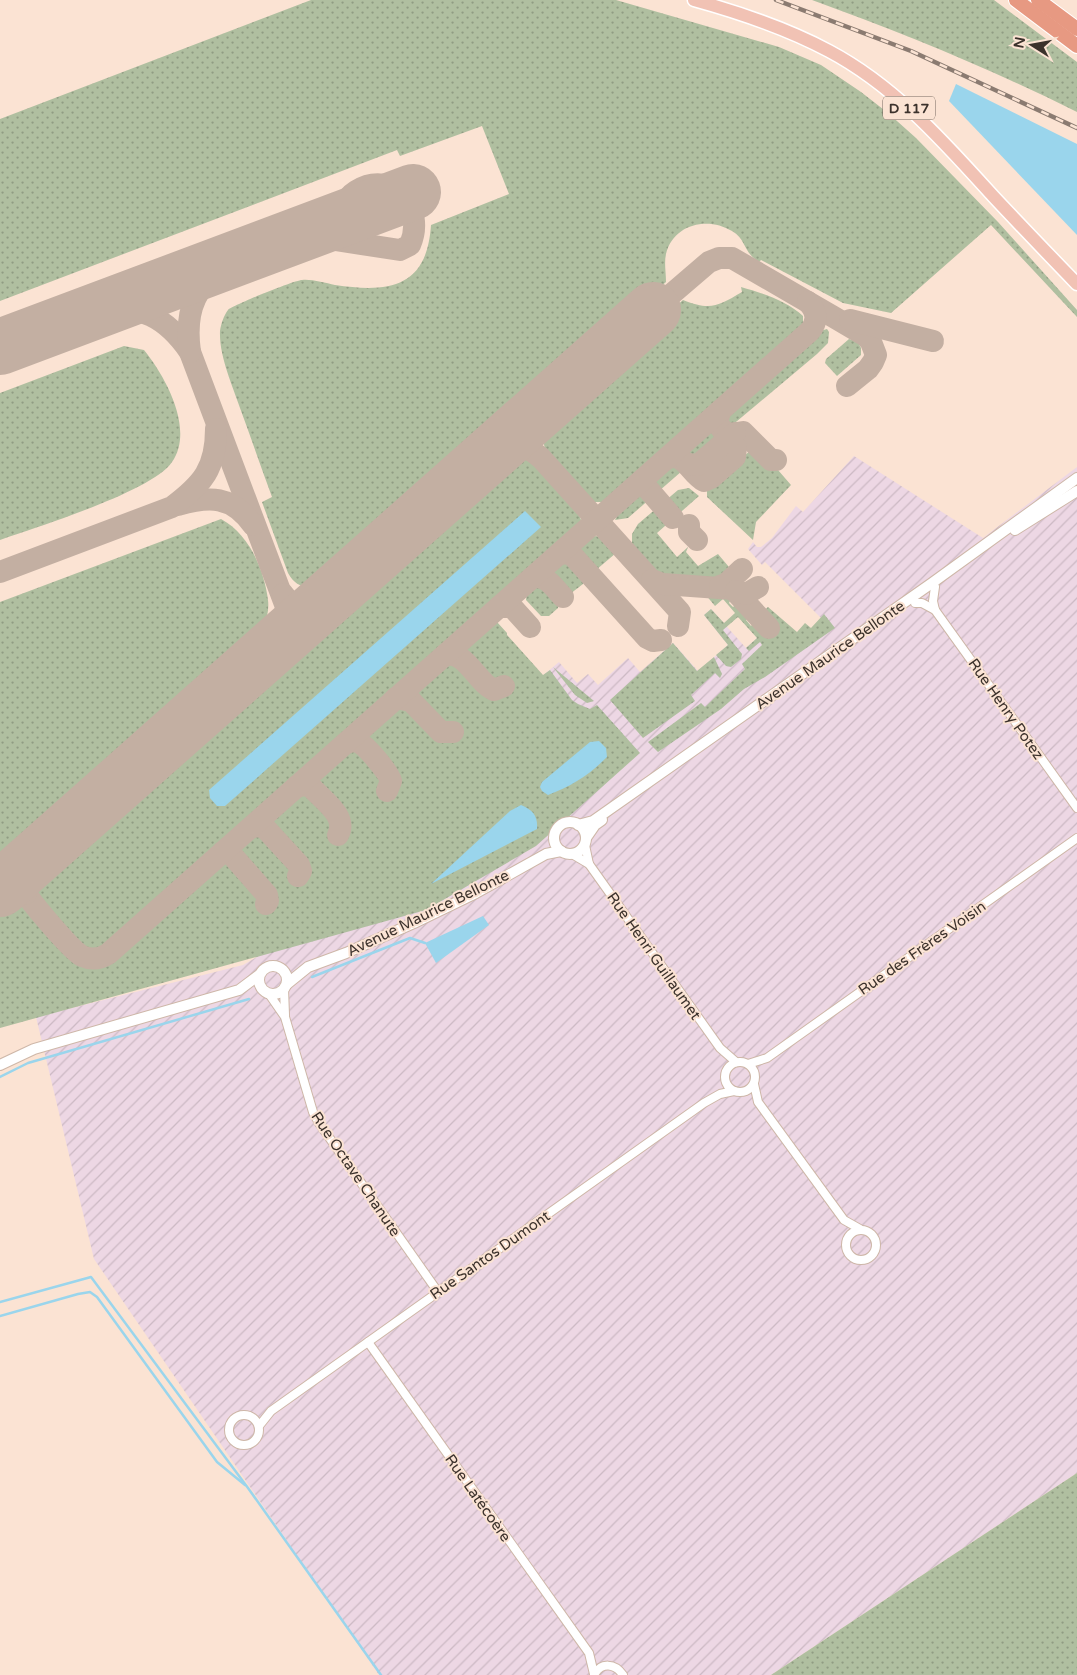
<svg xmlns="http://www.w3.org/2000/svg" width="1077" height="1675" font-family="'Varela Round',sans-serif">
	<defs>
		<pattern id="industrial-furrows" width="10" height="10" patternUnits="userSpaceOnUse" patternTransform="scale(1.25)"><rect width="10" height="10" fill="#edd7e4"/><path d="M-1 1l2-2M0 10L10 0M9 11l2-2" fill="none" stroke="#ccb9c4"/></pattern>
		<pattern id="grass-dots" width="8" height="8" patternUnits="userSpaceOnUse" patternTransform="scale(1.25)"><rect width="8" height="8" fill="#b0bfa0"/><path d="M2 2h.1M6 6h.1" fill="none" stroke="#909c83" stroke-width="1.8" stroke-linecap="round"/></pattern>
	</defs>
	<rect width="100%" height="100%" fill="#fbe3d3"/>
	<!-- industrial -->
	<polygon fill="url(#industrial-furrows)" points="854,456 983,538 1077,467 1077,1473 771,1675 379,1675 94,1259 36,1017 243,965 368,893 510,703 559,662 577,683 588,674 598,685 628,658 640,672 673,643 698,671 728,645 704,615 711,609 746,648 757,638 830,627 765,562 762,565 748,549 753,542 757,547 761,547 772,538 796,506 803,512"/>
	<!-- grass -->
	<g fill="url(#grass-dots)">
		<path d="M311,0h305l163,47 42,18 40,27 27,21 28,25 82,84 79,88v7l-86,-92 -100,88 -48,-10 -82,-43 -2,2c-17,-11 -12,-22 -27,-31 -24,-15 -59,-7 -66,23 -2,9 0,18 0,28l-338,300c-17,6 -30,9 -40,-9l-26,-71 10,-5c-11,-30 -21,-59 -32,-89 -8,-24 -21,-52 -20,-77 1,-7 4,-16 8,-21 3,-4 67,-30 74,-30 10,-1 23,3 33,5 54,8 92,3 96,-60l78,-31 -27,-68 -82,30 -3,-6 -397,151v-182z"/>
		<path d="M812,0h182l83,62v50c-86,-43 -174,-79 -265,-112z"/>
		<path d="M741,287c21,6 46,14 62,29v14l-195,172h-17l-45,-48 -4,-19 8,-17 133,-118c28,11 35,6 59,-8z"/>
		<polygon points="827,329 829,332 828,343 817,354 730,427 724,422 725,416 820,331"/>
		<polygon points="849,339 858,342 861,348 861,355 837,376 825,363 826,359"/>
		<path d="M124,346l20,4c21,26 51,79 28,112 -19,29 -135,65 -172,78v-147z"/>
		<polygon points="712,430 718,435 716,442 696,459 689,458 688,449 708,431"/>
		<polygon points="727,446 730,450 727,456 707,473 701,469"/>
		<polygon points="751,450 771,471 778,470 791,485 756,522 753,540 707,497 707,488"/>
		<polygon points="515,458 524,459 538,464 577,508 581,520 577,531 101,950 92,951 81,949 33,895 31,883 34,876 496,466"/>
		<polygon points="674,462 682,467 682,471 628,518 615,520 621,508"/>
		<polygon points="689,488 699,496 657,533 677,557 688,547 686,552 698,566 718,554 734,573 727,579 657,577 632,549 632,534 638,524 678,490"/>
		<path d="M221,519c28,15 43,50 47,81 2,16 -6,33 -14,47l-254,225v-270z"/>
		<polygon points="596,536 608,540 616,553 596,570 577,549 587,538"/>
		<polygon points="563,559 570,561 584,576 583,584 570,594 551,573 553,568"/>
		<polygon points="536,583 544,585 559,601 558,608 549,616 541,616 526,600 527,591"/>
		<polygon points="668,589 730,594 731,599 729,603 733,607 738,603 750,617 746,620 751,626 756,620 766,630 770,626 760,614 768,607 797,632 805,623 811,628 824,614 835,628 765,677 744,689 721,709 658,752 648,742 701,703 705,707 745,669 742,664 762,645 760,642 749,651 746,648 757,638 738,617 723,630 742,654 741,659 731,667 726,666 716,655 728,645 704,615 711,609 724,623 735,613 723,599 715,606 705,594 675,592"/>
		<path d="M494,622h3l10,11v2l36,40 7,-5 22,30 6,4 12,5 7,-4 43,48 -104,93 -110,64 -426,118v-121c7,-6 14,-8 23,-4 20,22 48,68 81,59l122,-104z"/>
		<polygon points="673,643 697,671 714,657 722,674 720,678 715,673 691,695 695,701 643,738 610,700"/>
		<polygon points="553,667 594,701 587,703 575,695"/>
		<polygon points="1077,1473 1077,1675 771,1675"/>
	</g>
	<!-- water -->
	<g fill="#9ad5ec">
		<polygon points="956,84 1077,144 1077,235 949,101"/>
		<polygon points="525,511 541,527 225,806 217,806 210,798 209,790"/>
		<path d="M599,741l7,7 1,9c-18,18 -35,29 -59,38l-6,-4 -2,-4 2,-5 48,-40z"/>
		<path d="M521,805c12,5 17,11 16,24l-106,55 79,-73z"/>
		<polygon points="483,916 489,925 436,963 425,943"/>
	</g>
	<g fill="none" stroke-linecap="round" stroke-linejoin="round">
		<!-- stream -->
		<g stroke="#9ad5ec" stroke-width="2.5">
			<polyline points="312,977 410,938 425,943"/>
			<polyline points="0,1077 28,1063 249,999"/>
			<polyline points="0,1302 91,1277 248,1488 381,1675"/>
			<polyline points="0,1316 78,1294 90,1292 97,1297 217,1462 245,1485"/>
		</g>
		<!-- taxiway -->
		<g stroke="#c3afa2" stroke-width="22">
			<path d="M292,236l11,-1 97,15 10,-5c16,-37 -17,-77 -54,-54 -10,6 -12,15 -18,24 -4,5 -11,8 -16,12"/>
			<path d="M98,310c42,-6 68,7 92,42l98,260c3,16 -4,23 -15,34"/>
			<polyline points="653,310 709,262 719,258 732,258 832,316 866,336 871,342 876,355 873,362 868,369 847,386"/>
			<polyline points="850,320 933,341"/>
			<path d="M190,352c-6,-44 6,-68 43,-92"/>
			<polyline points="725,436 724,432 731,434 743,432 771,460 776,460"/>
			<path d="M485,459c25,-16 31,-22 56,-1l139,154 -2,14"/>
			<path d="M666,459c18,-9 24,15 38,22l7,-3 24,-21 1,-10 -19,-24 3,-12"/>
			<polyline points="687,464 698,465 735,433"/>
			<polyline points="641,481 673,518"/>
			<path d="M178,505c31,-9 54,-10 75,20"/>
			<polyline points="689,525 689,532 697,540"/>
			<polyline points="559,554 567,553 573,556 647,638 653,641 661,640"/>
			<path d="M0,572l172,-65c31,-23 44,-39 44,-78"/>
			<path d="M532,578c15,-4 22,10 31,19"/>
			<polyline points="652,580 663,584 733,589 769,628"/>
			<polyline points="720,586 726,584 742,569"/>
			<polyline points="736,591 746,594 758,587"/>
			<polyline points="283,594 298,613 310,612 321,604"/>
			<polyline points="499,607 512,607 530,627"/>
			<path d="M445,655c21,-5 32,28 49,35l10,-4"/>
			<polyline points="396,698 411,701 441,732 453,732"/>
			<path d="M346,743c4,-1 8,-3 12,-1 8,3 31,31 33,39l-4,10"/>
			<path d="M297,786l10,-1 5,3c12,13 36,29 26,47"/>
			<polyline points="252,827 259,826 266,829 299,865 301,871 298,876"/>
			<polyline points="223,852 231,854 267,895 268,901 266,904"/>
			<path d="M31,861l-8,10 -4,11c2,10 53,69 63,74 9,4 18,3 26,-2l702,-623c8,-10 7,-19 -2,-29"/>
			<polyline points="0,891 10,888 26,894"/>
		</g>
		<!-- runway -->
		<g stroke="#c3afa2" stroke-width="56">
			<polyline points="0,347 413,192"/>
			<polyline points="0,889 653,310"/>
		</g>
		<!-- minor casing -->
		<g stroke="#ceb7a8" stroke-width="10">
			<g id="minor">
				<polyline points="935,587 933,601 935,610 1077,808"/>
				<polyline points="915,603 922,603 935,610"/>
				<polyline points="585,845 589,864 720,1048 736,1062"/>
				<polyline points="572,854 589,864"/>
				<polyline points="284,989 285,1015"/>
				<polyline points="269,994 285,1017 313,1112 319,1123 438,1292"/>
				<circle cx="740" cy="1077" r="15"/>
				<polyline points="748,1064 767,1058 1077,838"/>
				<polyline points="754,1084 758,1102 844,1220 860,1229"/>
				<circle cx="861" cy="1245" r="15"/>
				<polyline points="368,1342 589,1653 594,1674"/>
				<circle cx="244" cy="1430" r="15"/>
				<polyline points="259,1426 271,1411 704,1103 720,1094 734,1091"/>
				<path d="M594,1675c7,-13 21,-12 29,0"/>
			</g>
		</g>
		<!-- tertiary casing -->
		<g stroke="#ceb7a8" stroke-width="12">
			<g id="tertiary">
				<polyline points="1015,530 1077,491"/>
				<circle cx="570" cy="838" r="16"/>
				<polyline points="578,825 593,821 932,583 1077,478"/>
				<polyline points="586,838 595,825 602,820"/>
				<circle cx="273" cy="980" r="14"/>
				<polyline points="287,984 308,967 346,953 414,923 476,893 546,854 561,851"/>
				<polyline points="0,1065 34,1049 239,990 259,975"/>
			</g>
		</g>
		<!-- primary casing -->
		<g stroke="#fff" stroke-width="15">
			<path id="primary" d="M694,0c47,13 92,28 135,51 66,35 115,91 164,145 28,30 56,59 84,88"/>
		</g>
		<!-- motorway casing -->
		<g stroke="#fff" stroke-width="16">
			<g id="motorway">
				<polyline points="1016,0 1077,46"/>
				<polyline points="1038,0 1077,29"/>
			</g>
		</g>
		<!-- minor -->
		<use href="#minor" stroke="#fff" stroke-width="8"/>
		<!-- tertiary -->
		<use href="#tertiary" stroke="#fff" stroke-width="10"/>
		<!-- primary -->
		<use href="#primary" stroke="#f1c2b4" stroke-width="12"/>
		<!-- motorway -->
		<use href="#motorway" stroke="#e79982" stroke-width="14"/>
		<!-- rail casing -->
		<g stroke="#8b7b71" stroke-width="4.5">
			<polyline id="rail" points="776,0 911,51 1077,128"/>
		</g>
		<!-- rail -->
		<use href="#rail" stroke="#fbe3d3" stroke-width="2.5" stroke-dasharray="8" stroke-linecap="butt"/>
	</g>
	<g text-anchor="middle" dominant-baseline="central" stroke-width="4" stroke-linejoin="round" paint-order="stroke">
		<!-- shield labels -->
		<rect fill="#fbe3d3" stroke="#75675e" stroke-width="1" x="883" y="96.5" width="52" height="23" rx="4"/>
		<g font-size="14" font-weight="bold" fill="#3c322c">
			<text x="909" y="108">D 117</text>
		</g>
		<!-- street labels -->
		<g font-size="15" fill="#3c322c" stroke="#fbe3d3">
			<text transform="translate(830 655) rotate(-35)">Avenue Maurice Bellonte</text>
			<text transform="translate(1006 709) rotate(55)">Rue Henry Potez</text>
			<text transform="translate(428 913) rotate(-26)">Avenue Maurice Bellonte</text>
			<text transform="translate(922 948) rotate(-35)">Rue des Frères Voisin</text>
			<text transform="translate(654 956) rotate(55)">Rue Henri Guillaumet</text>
			<text transform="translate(356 1174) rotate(56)">Rue Octave Chanute</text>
			<text transform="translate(490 1255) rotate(-35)">Rue Santos Dumont</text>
			<text transform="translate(478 1498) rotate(55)">Rue Latécoère</text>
		</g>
	</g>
	<!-- north arrow -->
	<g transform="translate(1032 45) rotate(281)" stroke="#fbe3d3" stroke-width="4" paint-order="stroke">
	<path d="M0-4L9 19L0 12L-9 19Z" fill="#3c322c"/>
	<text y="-8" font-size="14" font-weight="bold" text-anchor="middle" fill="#3c322c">N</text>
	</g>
</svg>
